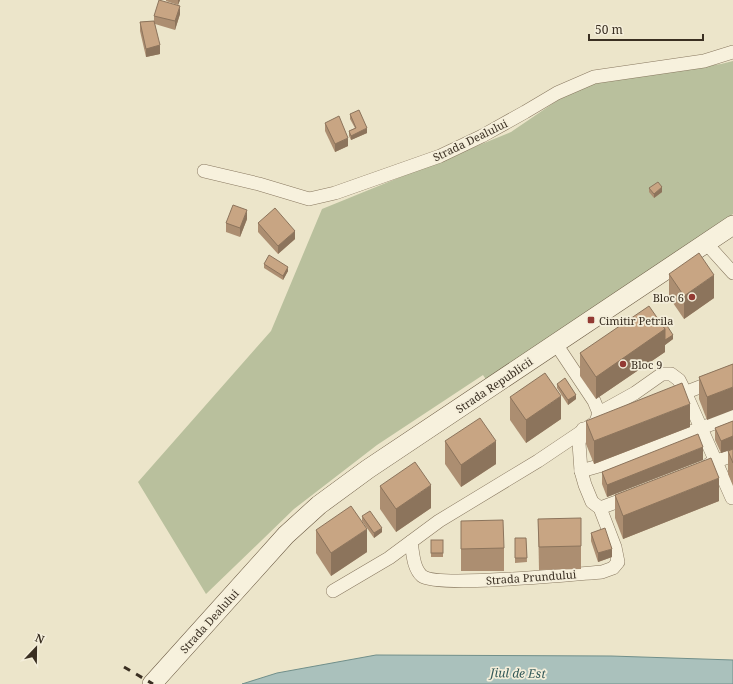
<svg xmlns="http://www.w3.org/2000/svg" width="733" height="684" font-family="'Noto Serif',serif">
	<rect width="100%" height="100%" fill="#ece5ca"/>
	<!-- cemetery -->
	<polygon fill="#b9c09d" points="733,61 733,214 487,381 483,375 377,445 294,509 206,594 138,482 271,331 322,209 511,132 577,87 612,78 721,64"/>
	<!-- water -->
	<polygon fill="#aac1bc" stroke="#718f8a" points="376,655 611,656 733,660 733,684 242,684 277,673"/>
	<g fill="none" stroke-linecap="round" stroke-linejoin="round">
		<!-- street casing -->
		<g stroke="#887860" stroke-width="14">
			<g id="street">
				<polyline points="204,171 259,184 309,199 335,193 440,156 482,136 525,112 557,93 594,77 704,61 733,52"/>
				<polyline points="706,243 733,273"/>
				<polyline points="679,395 733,374"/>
				<polyline points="599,413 635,393 662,374 671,374 679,380 685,392 732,498"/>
				<polyline points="709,464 733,455"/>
				<polyline points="581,471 602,465 733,416"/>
				<polyline points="600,508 630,497"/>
				<path d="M411,542c2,11 2,26 11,34 15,12 153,-2 180,-4l11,-4 5,-6 -3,-15 -15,-39 -8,-6 -7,-17 -4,-14 -2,-28 4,-14"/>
				<polyline points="333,591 389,558 439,521 538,461 596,422 599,413 594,401 556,344"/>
			</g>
		</g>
		<!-- secondary casing -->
		<g stroke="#6a5942" stroke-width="20">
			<polyline id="secondary" points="152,684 286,535 319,505 368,469 733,225"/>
		</g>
		<!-- street -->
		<use href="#street" stroke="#f7f1dd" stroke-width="13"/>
		<!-- secondary -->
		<use href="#secondary" stroke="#f7f1dd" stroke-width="19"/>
		<!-- rail -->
		<polyline stroke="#3a2f22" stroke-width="3" stroke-dasharray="7 7" stroke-linecap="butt" points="124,667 153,684"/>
	</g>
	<!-- wall -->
	<g fill="#ac8e71">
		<polygon points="166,0 180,0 178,5 180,14 175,30 155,24 160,54 146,57 140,31 140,22 154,21 154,16 178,5 166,1"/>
		<polygon points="350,114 367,133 351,140 349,136 349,131 355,128 350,119"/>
		<polygon points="325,123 348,146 335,152 325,131"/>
		<polygon points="649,188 662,192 654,198 649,192"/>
		<polygon points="247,219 240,237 226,232 226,223"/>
		<polygon points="258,223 295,239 278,254 258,232"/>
		<polygon points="264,264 288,271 283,280 264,268"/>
		<polygon points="669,274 714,298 684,319 669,297"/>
		<polygon points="661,323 673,339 665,345 665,352 596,399 580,376 580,353"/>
		<polygon points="733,364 707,420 699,399 699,377"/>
		<polygon points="557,384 576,399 568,405 557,388"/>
		<polygon points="510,397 561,419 526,443 510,420"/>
		<polygon points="586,421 690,427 594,464 586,444"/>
		<polygon points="733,421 733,449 721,453 715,440 715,428"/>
		<polygon points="445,441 496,464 461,487 445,464"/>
		<polygon points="733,449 733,486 728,474 728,451"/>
		<polygon points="703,460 607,497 602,484 602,472"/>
		<polygon points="380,486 431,508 396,532 380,509"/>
		<polygon points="615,495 719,501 623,539 615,518"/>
		<polygon points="362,516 382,532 374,538 362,521"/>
		<polygon points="538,519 581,546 581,569 539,570"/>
		<polygon points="461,521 504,548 504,571 461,571"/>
		<polygon points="316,530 367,552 331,576 316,553"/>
		<polygon points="591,533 612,557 598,562 591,541"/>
		<polygon points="515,538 526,538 527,562 515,563"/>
		<rect x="431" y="540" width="12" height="17"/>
	</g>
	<!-- shaded-wall -->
	<g fill="#8c745c">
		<polygon points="178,0 180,0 178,5"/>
		<polygon points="180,6 180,14 175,30 175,21"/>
		<polygon points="160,45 160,54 146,57 146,49"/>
		<polygon points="367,128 367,133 351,140 351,136"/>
		<polygon points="348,138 348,146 335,152 335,144"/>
		<polygon points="662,187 662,192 654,198 654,194"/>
		<polygon points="247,210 247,219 240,237 240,228"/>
		<polygon points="295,231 295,239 278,254 278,246"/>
		<polygon points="288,267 288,271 283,280 283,276"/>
		<polygon points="714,275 714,298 684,319 684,296"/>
		<polygon points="665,329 673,335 673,339 665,345 665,352 596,399 596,377"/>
		<polygon points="733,387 733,410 707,420 707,397"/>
		<polygon points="576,395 576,399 568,405 568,400"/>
		<polygon points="561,396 561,419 526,443 526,420"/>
		<polygon points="690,404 690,427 594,464 594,441"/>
		<polygon points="733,436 733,449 721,453 721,441"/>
		<polygon points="496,441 496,464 461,487 461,465"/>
		<polygon points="703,447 703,460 607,497 607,485"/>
		<polygon points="719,478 719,501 623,539 623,516"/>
		<polygon points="431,485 431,508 396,532 396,509"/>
		<polygon points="382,528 382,532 374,538 374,533"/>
		<polygon points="367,529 367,552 331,576 331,553"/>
		<polygon points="612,549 612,557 598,562 598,553"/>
	</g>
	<!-- building -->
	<g fill="#c8a583" stroke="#8c745c">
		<polygon points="159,0 180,6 175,21 154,16"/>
		<polygon points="154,21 160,45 146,49 140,22"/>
		<polygon points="359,110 367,128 351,136 349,131 356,128 350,114"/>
		<polygon points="339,116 348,138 335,144 325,123"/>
		<polygon points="658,182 662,187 654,194 649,188"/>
		<polygon points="233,205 247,210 240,228 226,223"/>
		<polygon points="275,208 295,231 278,246 258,223"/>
		<polygon points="699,253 714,275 684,296 669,274"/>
		<polygon points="269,255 288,267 283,276 264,264"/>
		<polygon points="649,306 665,329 596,377 580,353"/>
		<polygon points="664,321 673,335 665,340 665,329 661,323"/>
		<polygon points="733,364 733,387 707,397 699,377"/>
		<polygon points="545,373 561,396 526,420 510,397"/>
		<polygon points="565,378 576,395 568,400 557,384"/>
		<polygon points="682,383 690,404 594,441 586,421"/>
		<polygon points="480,418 496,441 461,465 445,441"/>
		<polygon points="733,421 733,436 721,441 715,428"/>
		<polygon points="698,434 703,447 607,485 602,472"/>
		<polygon points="733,449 733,463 728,451"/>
		<polygon points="711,458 719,478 623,516 615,495"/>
		<polygon points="415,462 431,485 396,509 380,486"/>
		<polygon points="351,506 367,529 331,553 316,530"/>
		<polygon points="370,511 382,528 374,533 362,516"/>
		<polygon points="581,518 581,546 539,547 538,519"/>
		<polygon points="503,520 504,548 461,549 461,521"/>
		<polygon points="605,528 612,549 598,553 591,533"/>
		<polygon points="515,538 526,538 527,558 515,558"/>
		<rect x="431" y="540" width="12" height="13"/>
	</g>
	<!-- markers -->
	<g fill="#933a33" stroke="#f4eeda" stroke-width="1.5">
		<circle cx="692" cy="297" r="4"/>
		<rect x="587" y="316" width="8" height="8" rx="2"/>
		<circle cx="623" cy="364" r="4"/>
	</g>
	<g text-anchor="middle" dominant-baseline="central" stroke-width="3.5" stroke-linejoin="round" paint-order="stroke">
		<!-- street labels -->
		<g font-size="11" fill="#3a2f22" stroke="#f4eeda">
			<text transform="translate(470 140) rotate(-26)">Strada Dealului</text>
			<text transform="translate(494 385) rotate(-34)">Strada Republicii</text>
			<text transform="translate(531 577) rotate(-4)">Strada Prundului</text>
			<text transform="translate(209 621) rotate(-48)">Strada Dealului</text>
		</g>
		<!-- poi labels -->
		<g font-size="11" fill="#3a2f22" stroke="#f4eeda" text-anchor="start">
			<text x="684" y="297" text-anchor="end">Bloc 6</text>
			<text x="599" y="320">Cimitir Petrila</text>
			<text x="631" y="364">Bloc 9</text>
		</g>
		<!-- water labels -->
		<g font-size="12" font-style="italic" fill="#325858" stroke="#f4eeda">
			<text transform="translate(518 673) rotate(1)">Jiul de Est</text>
		</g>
	</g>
	<!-- north arrow -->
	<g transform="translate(36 648) rotate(22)" stroke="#f4eeda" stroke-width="3" paint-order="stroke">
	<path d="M0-3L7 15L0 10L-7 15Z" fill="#3a2f22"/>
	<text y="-6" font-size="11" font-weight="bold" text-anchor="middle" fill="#3a2f22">N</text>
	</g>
	<!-- scale -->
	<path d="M589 34v6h114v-6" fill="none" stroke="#3a2f22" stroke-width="2"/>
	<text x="595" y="34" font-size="12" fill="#3a2f22" stroke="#f4eeda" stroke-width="3" paint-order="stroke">50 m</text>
</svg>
